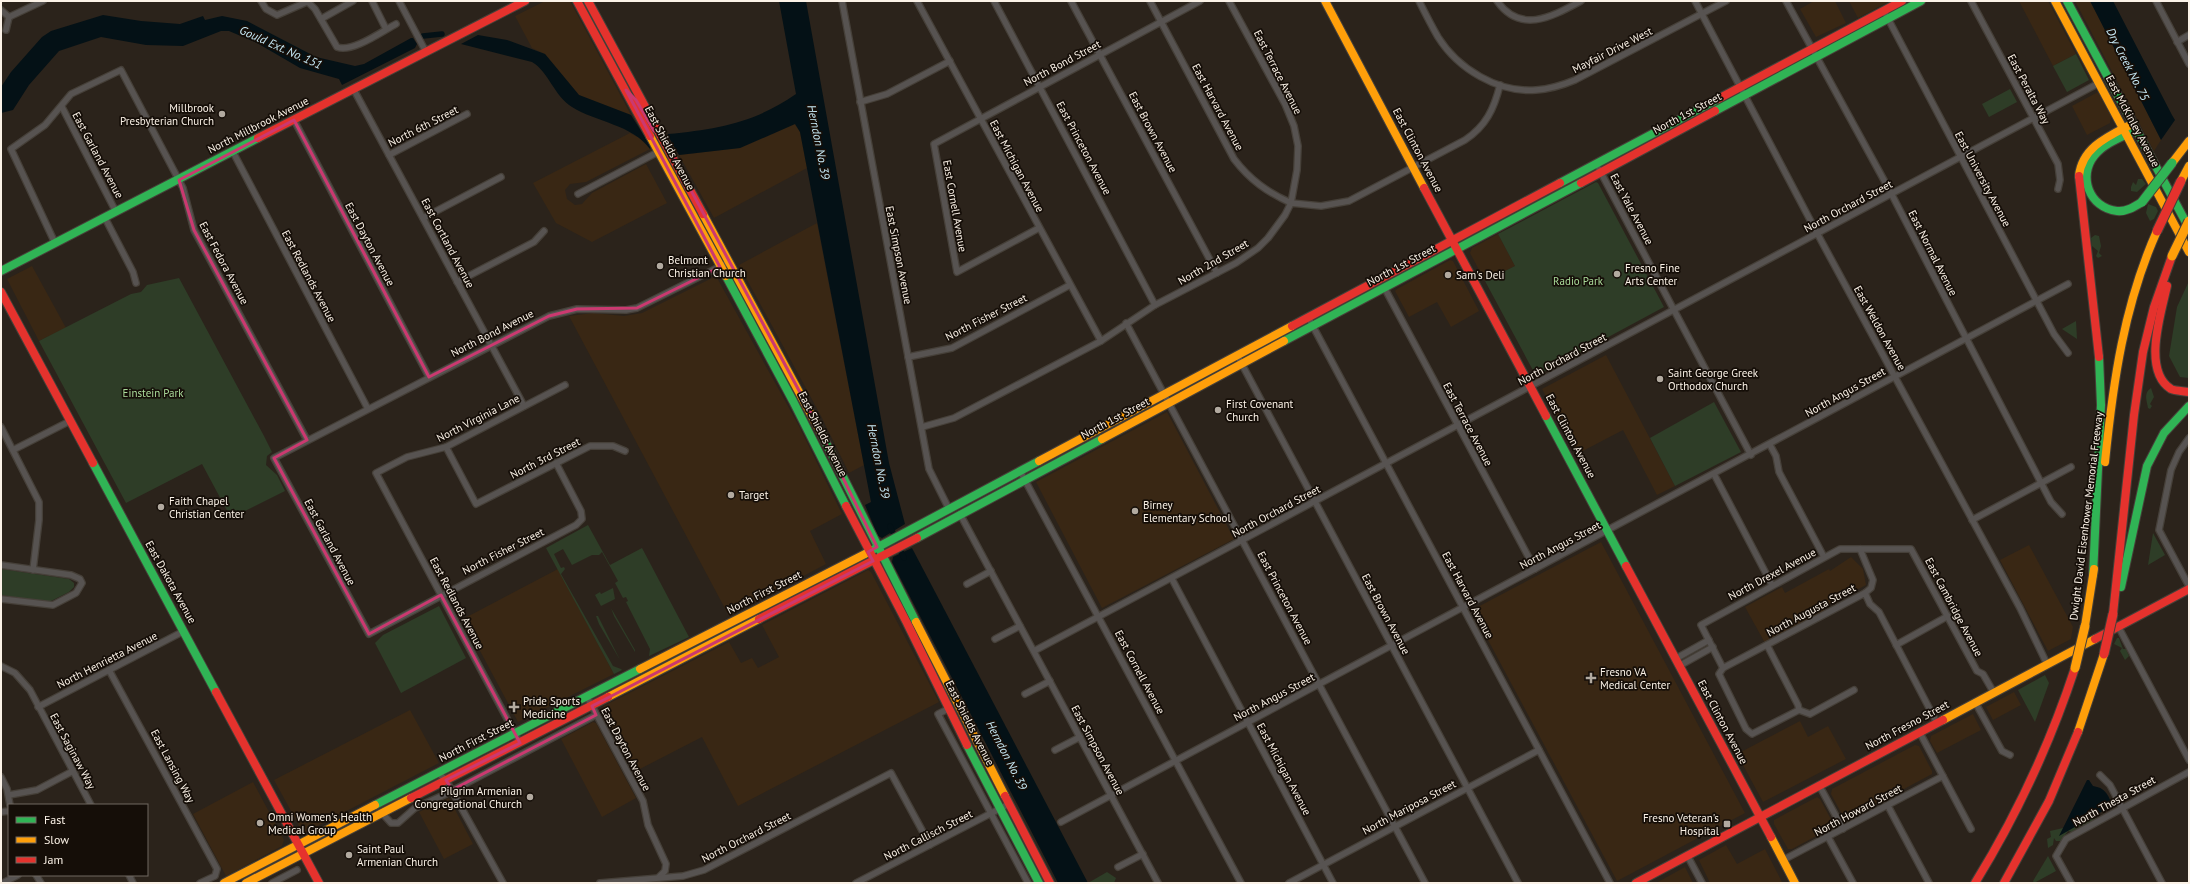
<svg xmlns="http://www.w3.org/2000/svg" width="2190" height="884" font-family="'PT Sans',sans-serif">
	<rect width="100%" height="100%" fill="#2b231b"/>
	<!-- built -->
	<g fill="#392714">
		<polygon points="545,1 570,1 631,115 579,95 545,54 532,48 515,16"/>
		<polygon points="1814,1 1835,1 1846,23 1816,37 1800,9"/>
		<polygon points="1849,1 1890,1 1858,18"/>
		<polygon points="2019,1 2048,1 2076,54 2053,66"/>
		<polygon points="2075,1 2090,1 2101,21 2161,140 2154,151"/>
		<polygon points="2098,92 2111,116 2110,123 2087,135 2072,106"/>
		<polygon points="795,124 800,132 807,168 714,218 679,155 740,148"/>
		<polygon points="630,133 641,139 650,149 586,182 570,184 565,190 567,199 575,205 582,204 592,193 646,164 667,203 592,242 556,223 533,183"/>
		<polygon points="817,223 864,465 849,473 821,416 739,265"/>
		<polygon points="1498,234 1515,266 1485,281 1470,253 1472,248"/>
		<polygon points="1450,260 1453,261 1479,311 1451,327 1437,302 1409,317 1395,291 1397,289"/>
		<polygon points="32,266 66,328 39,341 7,279"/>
		<polygon points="716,276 799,426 842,514 810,531 826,564 729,616 569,316 593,313 624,316 642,313"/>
		<polygon points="1606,355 1675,486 1657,495 1623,430 1577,454 1542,389"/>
		<polygon points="1167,412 1234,539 1102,608 1036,482"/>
		<polygon points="1601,542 1745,813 1617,881 1472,610"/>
		<polygon points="2029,545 2073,627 2071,639 2048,651 2000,560"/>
		<polygon points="1851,557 1863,569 1866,585 1824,607 1828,616 1771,647 1767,641 1765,643 1745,607 1782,587 1785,593 1829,569 1830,571"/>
		<polygon points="558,569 614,674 518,722 463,619"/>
		<polygon points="868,570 871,572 939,702 738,806 702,737 636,771 603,709 604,706 729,642 741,663 752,658 758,668 779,657 762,625"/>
		<polygon points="2014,692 2021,705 1993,720 1986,707"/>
		<polygon points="410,710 439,763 306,832 302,831 274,780"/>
		<polygon points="1973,714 1981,730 1937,753 1930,741 1931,736"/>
		<polygon points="1800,721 1808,737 1828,726 1846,759 1763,802 1737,754"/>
		<polygon points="593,722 596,723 636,798 602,817 561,739"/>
		<polygon points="1915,745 1919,746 1932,771 1932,774 1848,819 1844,818 1831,794 1832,789"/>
		<polygon points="253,782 284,840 282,846 226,876 193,814"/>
		<polygon points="1817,797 1820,799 1833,823 1833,827 1792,849 1788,849 1774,824 1774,820"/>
		<polygon points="449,798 473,844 444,859 419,812"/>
		<polygon points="1726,845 1737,864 1765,849 1782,882 1710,883 1699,860"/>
		<polygon points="1685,867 1693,883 1655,883 1656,883"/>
	</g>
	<!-- green -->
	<g fill="#2e3d27">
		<polygon points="2076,54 2089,80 2067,92 2053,66"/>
		<polygon points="2010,89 2017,102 1989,117 1982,104"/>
		<polygon points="2138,179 2142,179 2146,184 2137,192 2131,191 2131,187 2133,182 2136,185"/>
		<polygon points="1596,182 1598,183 1664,307 1536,376 1485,281 1515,266 1498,234"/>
		<polygon points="2148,204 2156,207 2158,211 2154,219 2150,221 2146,213"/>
		<polygon points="2095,235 2099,236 2101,246 2099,253 2102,256 2098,258 2096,256 2098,251 2092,246 2091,238"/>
		<polygon points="179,278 264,436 272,452 267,456 266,465 277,475 285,491 231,518 202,464 126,503 39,341 131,294 141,292 147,285"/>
		<polygon points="2189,281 2189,378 2180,377 2169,356 2177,307"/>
		<polygon points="2076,321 2077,339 2062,329"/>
		<path d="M2151,388l3,9 -4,7 2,2 -2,3 -2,-1c-1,-7 -5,-15 3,-20z"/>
		<polygon points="1714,402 1741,452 1675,486 1650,438"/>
		<polygon points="588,525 610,565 642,548 689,637 649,656 650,649 626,602 628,601 626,597 623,598 615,583 618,581 602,552 599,555 592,555 572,565 563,549 554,554 561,568 564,567 565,569 561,574 613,666 621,669 622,670 614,674 546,548"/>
		<polygon points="2153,533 2165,555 2148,565"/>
		<polygon points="1,569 69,579 74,583 74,587 69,592 49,602 1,595"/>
		<polygon points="613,588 615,599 601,606 595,595 600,592 601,594"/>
		<polygon points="439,606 466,658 401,693 375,643 383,635"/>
		<polygon points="611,608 635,650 635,652 614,616"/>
		<polygon points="596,616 598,616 620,660 599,624"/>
		<polygon points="2117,638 2119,638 2123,649 2126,649 2129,656 2125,660 2120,651 2122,648 2114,644"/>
		<polygon points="2045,675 2049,683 2035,722 2018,690"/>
		<polygon points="2097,814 2095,820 2084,826 2082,825 2072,832 2068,831 2061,841 2056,841 2054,838 2053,845 2048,848 2047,839 2051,837 2050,831 2063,828 2066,829"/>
		<polygon points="2048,856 2056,871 2034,883 2033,881"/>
		<polygon points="1107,872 1116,878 1114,883 1088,883"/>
	</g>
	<!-- water -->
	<g fill="#041116">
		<path d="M779,1h27l83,462 16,61 -23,14 -4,-2 -13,-31 6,-3 -71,-370 -5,-8 -55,24 -61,7 -11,-19v-2c50,-5 86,-11 128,-40z"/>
		<polygon points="2090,1 2113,1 2172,115 2175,120 2161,140"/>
		<polygon points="103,15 141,21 180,24 203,16 205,20 222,16 247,21 316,57 355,66 364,64 411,38 413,38 417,44 415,48 342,85 339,79 300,68 257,43 229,31 221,31 183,46 146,45 101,37 59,51 29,85 13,110 1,113 1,87 11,72 42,37 51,31"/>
		<path d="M478,35l29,5 38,14 34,41 52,20 20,32 -1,2c-17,-24 -54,-27 -78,-42 -18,-11 -23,-35 -40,-45l-71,-18z"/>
		<polygon points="912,548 1088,883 1058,883 892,562 893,557"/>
		<path d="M2087,780h2l4,6c12,2 14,7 19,18l-2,3 -51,29z"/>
	</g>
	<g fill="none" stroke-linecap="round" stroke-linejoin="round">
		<!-- canal -->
		<g stroke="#041116" stroke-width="5.5">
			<polyline points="423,36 442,34"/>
			<polyline points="890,526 904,558"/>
		</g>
		<!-- street casing -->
		<g stroke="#464039" stroke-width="8">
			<g id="street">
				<polyline points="261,1 266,9 277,15 309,1"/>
				<path d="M307,1l8,8 22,38c15,6 44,-15 59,-23"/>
				<polyline points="372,1 386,29"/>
				<polyline points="399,1 426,52"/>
				<polyline points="842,1 929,469 949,509"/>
				<polyline points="917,1 1101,341"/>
				<polyline points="994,1 1155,305"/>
				<polyline points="1071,1 1217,273"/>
				<path d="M1150,1l84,158c16,21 33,33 57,44l6,-33 1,-24 -4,-20 -9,-22 -56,-103"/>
				<path d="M1419,1c6,12 12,24 19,36 20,32 60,56 98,53 14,-1 27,-5 39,-10l151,-79"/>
				<path d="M1497,1c24,34 56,15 84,0"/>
				<polyline points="1695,1 1817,233 2020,608 2047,664"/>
				<polyline points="1786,1 1891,193 2051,502 2062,514"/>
				<polyline points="1971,1 2058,164 2060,180 2058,189"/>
				<polyline points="2156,1 2189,64"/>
				<polyline points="1,10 9,17"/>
				<polyline points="1884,11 2054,334 2068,353"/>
				<polyline points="9,17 43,1"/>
				<polyline points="321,19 353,1"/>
				<polyline points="6,30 9,17"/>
				<polyline points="2177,42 2189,35"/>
				<polyline points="354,90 524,406"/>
				<polyline points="860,102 887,94 950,61"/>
				<polyline points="62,107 116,212"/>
				<polyline points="294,120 429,377"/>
				<polyline points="233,152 368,409"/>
				<polyline points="389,155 467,114"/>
				<polyline points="1599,169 1751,455"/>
				<polyline points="578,194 658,152"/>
				<polyline points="105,218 133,272 136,283"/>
				<polyline points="423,218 501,177"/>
				<polyline points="1039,228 957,272 934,144 1200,1"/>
				<polyline points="55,243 11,149 45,125 71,94 121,70 183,188 194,230 307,440"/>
				<polyline points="457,282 534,242 544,231"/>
				<polyline points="1384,287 1535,569"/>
				<polyline points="1308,317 1610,883"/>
				<polyline points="1126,323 1425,883"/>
				<polyline points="1237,355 1518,883"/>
				<polyline points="908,357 952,348 1070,285"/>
				<polyline points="1,427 39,502 39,520 33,570"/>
				<path d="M922,427l32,-9 147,-77 54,-36 81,-42 22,-15 10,-10 17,-23 6,-12 30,3 28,-5 116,-61c21,-14 29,-31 35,-55"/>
				<polyline points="2189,438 2179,452 2171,470 2159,530 2189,586"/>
				<polyline points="1770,445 1776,456 1779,472 1824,557"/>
				<polyline points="446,447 476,504 590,446 613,446 625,451"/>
				<polyline points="13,450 70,421"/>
				<polyline points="556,463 581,511 582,519 576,525 369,634 274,458 549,316 577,309 626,310 637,308 729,262"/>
				<polyline points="1020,471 1241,883"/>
				<polyline points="1714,474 1772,585"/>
				<polyline points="960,514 1158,883"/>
				<polyline points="1972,520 2071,467"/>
				<polyline points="1860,549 1873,580 1871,588 1865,593"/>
				<polyline points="1,565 71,575 80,579 82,583 76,593 53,605 1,599"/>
				<polyline points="1172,579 1333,883"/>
				<polyline points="967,584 991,571"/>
				<polyline points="2118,626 2189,760"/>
				<polyline points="995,639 1020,626"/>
				<polyline points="1767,645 1798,705 1799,710"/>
				<polyline points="1896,645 1948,616"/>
				<polyline points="1034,651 2099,83"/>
				<polyline points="1675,659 1709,640"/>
				<polyline points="1,666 15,673 30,690 91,805"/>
				<polyline points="1679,666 1713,647"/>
				<polyline points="1723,668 1719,674 1746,729 1752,734 1799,710 1810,714 1854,690"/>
				<polyline points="109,670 217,869 215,876 200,883"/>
				<polyline points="1025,694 1050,681"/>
				<polyline points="587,697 643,801 648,825 666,864 665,871 659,877"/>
				<polyline points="1975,702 2002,751 2010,755"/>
				<polyline points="38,707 184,631"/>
				<polyline points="948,709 938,714 1028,883"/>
				<polyline points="1937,723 1879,612 1870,604 1865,593 1723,668 1701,625 1840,549 1911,549 1977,671 1983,674 1994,693"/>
				<polyline points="1920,733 1971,829"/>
				<polyline points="520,743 376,473 407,457 446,447 565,385"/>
				<polyline points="1055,750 1080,737"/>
				<polyline points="438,773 446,780 503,883"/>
				<polyline points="2100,775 2110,785 2162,883"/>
				<polyline points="1,777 7,789 10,805"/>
				<polyline points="1819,785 1843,829"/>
				<polyline points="9,795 37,790 73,771"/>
				<polyline points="1888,806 1929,883"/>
				<polyline points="1,812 9,811"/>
				<polyline points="382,813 391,823 398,823 415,808 446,794 596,715"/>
				<polyline points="1061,822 2068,284"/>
				<polyline points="1828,837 1853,883"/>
				<polyline points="1687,855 1702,883"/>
				<polyline points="1783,860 1943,776"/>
				<polyline points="1118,867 1143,854"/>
				<polyline points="36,875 41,883"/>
				<polyline points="129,875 133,883"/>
				<polyline points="3,883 18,875"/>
				<polyline points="272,883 297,870"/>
				<polyline points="600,883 683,876 704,870 891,773 930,845"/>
				<polyline points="856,883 1009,804"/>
				<polyline points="1289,883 1539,750"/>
				<polyline points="2071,883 2056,856 2066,839 2189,772"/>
			</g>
		</g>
		<!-- fast casing -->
		<g stroke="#464039" stroke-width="10">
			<g id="fast">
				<polyline points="2067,1 2189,228"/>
				<polyline points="1715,111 1921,1"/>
				<path d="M2136,130c-14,7 -32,13 -42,26 -16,20 -5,52 23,55 9,1 17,-4 25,-9"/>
				<polyline points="1560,183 1718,99"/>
				<polyline points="1,271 258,138"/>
				<polyline points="726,276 793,401 846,506"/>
				<polyline points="1284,341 1581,183"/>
				<polyline points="1546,416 1626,566"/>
				<polyline points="820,431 916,622"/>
				<polyline points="93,463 216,692"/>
				<polyline points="917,538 1102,439"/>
				<polyline points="865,554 1039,461"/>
				<polyline points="2093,575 2101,405 2099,357"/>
				<polyline points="2121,587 2147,466 2164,433 2189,406"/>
				<polyline points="967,745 1039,883"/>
				<polyline points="375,805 640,669"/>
			</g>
		</g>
		<!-- slow casing -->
		<g stroke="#464039" stroke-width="10">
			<g id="slow">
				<polyline points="1325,1 1424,188"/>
				<polyline points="2055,1 2189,252"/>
				<polyline points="650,136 726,276"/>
				<polyline points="2172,163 2189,141"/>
				<path d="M2079,176c3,-29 30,-40 53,-52"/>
				<polyline points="2181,181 2189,166"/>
				<polyline points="703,214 820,431"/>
				<polyline points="1102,439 1284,341"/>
				<polyline points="1039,461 1292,326"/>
				<path d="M2105,462c8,-80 19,-157 52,-231"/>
				<polyline points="916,622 1005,796"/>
				<polyline points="2085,626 2094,569"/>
				<polyline points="640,669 865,554"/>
				<polyline points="608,697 759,619"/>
				<polyline points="1943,720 2095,639"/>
				<polyline points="2078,732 2104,654"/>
				<polyline points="1771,837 1795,883"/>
				<polyline points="224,883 375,805"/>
				<polyline points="246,883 411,798"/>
			</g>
		</g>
		<!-- jam casing -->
		<g stroke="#464039" stroke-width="10">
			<g id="jam">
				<polyline points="577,1 650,136"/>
				<polyline points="588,1 703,214"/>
				<polyline points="1718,99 1902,1"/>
				<polyline points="258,138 525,1"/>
				<polyline points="2079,176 2099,357"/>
				<polyline points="1581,183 1715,111"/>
				<polyline points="1424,188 1546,416"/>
				<path d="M2167,286c-6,27 -25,85 4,103 4,2 13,2 18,3"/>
				<polyline points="1,292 93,463"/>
				<polyline points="1292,326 1560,183"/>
				<polyline points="846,506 907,623 967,745"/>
				<polyline points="1626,566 1771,837"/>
				<polyline points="2113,614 2134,415 2143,352 2154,307 2172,256"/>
				<polyline points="759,619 917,538"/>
				<polyline points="2095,639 2189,589"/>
				<polyline points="216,692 319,883"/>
				<polyline points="1005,796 1050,883"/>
				<polyline points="411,798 608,697"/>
				<polyline points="1636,883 1943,720"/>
				<path d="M1975,883c42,-68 75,-139 100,-215"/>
				<polyline points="2004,883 2049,801 2078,732"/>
			</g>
		</g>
		<!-- street -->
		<use href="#street" stroke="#575351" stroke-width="5.5"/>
		<!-- fast -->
		<use href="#fast" stroke="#30b455" stroke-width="8"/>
		<!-- slow -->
		<use href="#slow" stroke="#ff9f0a" stroke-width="8"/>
		<!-- jam -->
		<use href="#jam" stroke="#e5322d" stroke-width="8"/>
		<!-- fast-bridge casing -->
		<g stroke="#464039" stroke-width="11" stroke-linecap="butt">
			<polyline id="fast-bridge" points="2142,202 2172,163"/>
		</g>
		<!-- slow-bridge casing -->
		<g stroke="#464039" stroke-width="11" stroke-linecap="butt">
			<g id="slow-bridge">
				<polyline points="2172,256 2189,221"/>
				<polyline points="2075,668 2085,626"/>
			</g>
		</g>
		<!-- jam-bridge casing -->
		<g stroke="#464039" stroke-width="11" stroke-linecap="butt">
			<g id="jam-bridge">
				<polyline points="2157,231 2181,181"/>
				<polyline points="2104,654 2113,614"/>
			</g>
		</g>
		<!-- fast-bridge -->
		<use href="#fast-bridge" stroke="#30b455" stroke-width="9"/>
		<!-- slow-bridge -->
		<use href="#slow-bridge" stroke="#ff9f0a" stroke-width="9"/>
		<!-- jam-bridge -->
		<use href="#jam-bridge" stroke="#e5322d" stroke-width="9"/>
	</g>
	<!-- marked area -->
	<path fill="none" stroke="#cb3970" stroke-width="3" stroke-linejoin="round" d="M626,90l10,10 18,31h5l151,280 67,136 -9,5 5,9 -281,145 4,9 -144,75 -6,-10 74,-37 -79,-148 -72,39 -95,-176 33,-18 -113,-210 -15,-50 115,-60 135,257 120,-61 28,-7 60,-1 83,-41z"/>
	<!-- markers -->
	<g fill="#b2aaa0" stroke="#150e08" stroke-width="1.5">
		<circle cx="222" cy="114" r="4"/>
		<circle cx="660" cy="266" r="4"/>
		<circle cx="1617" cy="274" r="4"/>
		<circle cx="1448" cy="275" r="4"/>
		<circle cx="1660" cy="379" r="4"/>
		<circle cx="1218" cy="410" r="4"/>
		<circle cx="731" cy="495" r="4"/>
		<circle cx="161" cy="507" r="4"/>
		<circle cx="1135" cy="511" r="4"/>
		<path d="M1589 672h4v4h4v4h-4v4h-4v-4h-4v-4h4z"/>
		<path d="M512 701h4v4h4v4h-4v4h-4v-4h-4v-4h4z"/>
		<circle cx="530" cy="797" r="4"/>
		<circle cx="260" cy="823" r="4"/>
		<rect x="1723" y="820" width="8" height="8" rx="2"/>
		<circle cx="349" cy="855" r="4"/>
	</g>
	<g text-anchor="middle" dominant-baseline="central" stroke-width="3.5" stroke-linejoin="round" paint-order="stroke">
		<!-- street labels -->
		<g font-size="11" fill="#fbf2e7" stroke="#150e08">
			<text transform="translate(1612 50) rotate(-27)">Mayfair Drive West</text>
			<text transform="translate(1062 63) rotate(-28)">North Bond Street</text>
			<text transform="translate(1278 72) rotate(63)">East Terrace Avenue</text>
			<text transform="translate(2029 89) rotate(62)">East Peralta Way</text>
			<text transform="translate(1218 107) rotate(62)">East Harvard Avenue</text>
			<text transform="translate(1687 113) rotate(-28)">North 1st Street</text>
			<text transform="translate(2133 121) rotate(62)">East McKinley Avenue</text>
			<text transform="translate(258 125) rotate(-27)">North Millbrook Avenue</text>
			<text transform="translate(423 126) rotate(-27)">North 6th Street</text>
			<text transform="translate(1153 132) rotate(62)">East Brown Avenue</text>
			<text transform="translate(670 148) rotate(62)">East Shields Avenue</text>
			<text transform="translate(1084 148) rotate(62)">East Princeton Avenue</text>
			<text transform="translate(1418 150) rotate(62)">East Clinton Avenue</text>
			<text transform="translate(98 155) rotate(62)">East Garland Avenue</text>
			<text transform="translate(1017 166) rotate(62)">East Michigan Avenue</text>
			<text transform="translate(1983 179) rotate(62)">East University Avenue</text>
			<text transform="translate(955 206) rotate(80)">East Cornell Avenue</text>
			<text transform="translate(1848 206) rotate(-28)">North Orchard Street</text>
			<text transform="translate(1632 209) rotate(62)">East Yale Avenue</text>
			<text transform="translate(448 243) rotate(62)">East Cortland Avenue</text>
			<text transform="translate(370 244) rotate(62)">East Dayton Avenue</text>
			<text transform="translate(1933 253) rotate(63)">East Normal Avenue</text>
			<text transform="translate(899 255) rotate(79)">East Simpson Avenue</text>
			<text transform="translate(1213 262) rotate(-30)">North 2nd Street</text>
			<text transform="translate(224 263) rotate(62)">East Fedora Avenue</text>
			<text transform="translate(1401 265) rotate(-28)">North 1st Street</text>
			<text transform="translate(309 276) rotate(62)">East Redlands Avenue</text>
			<text transform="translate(986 317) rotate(-27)">North Fisher Street</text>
			<text transform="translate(1880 328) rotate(61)">East Weldon Avenue</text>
			<text transform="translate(492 333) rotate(-27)">North Bond Avenue</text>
			<text transform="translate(1562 359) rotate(-28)">North Orchard Street</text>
			<text transform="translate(1845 392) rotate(-29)">North Angus Street</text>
			<text transform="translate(478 418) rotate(-27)">North Virginia Lane</text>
			<text transform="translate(1115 418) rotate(-28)">North 1st Street</text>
			<text transform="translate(1468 424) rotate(62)">East Terrace Avenue</text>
			<text transform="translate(823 434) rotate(63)">East Shields Avenue</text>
			<text transform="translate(1571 436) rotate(62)">East Clinton Avenue</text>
			<text transform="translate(545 458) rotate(-27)">North 3rd Street</text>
			<text transform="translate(1276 511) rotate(-28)">North Orchard Street</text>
			<text transform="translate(2086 516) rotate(-83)">Dwight David Eisenhower Memorial Freeway</text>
			<text transform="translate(330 542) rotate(62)">East Garland Avenue</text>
			<text transform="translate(1560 545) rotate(-28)">North Angus Street</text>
			<text transform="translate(503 551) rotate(-27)">North Fisher Street</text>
			<text transform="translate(1772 574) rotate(-28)">North Drexel Avenue</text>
			<text transform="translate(171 582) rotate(61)">East Dakota Avenue</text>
			<text transform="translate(764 592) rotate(-27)">North First Street</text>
			<text transform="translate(1468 595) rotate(62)">East Harvard Avenue</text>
			<text transform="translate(1285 598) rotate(62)">East Princeton Avenue</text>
			<text transform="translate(457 603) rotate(62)">East Redlands Avenue</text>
			<text transform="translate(1954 607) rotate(62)">East Cambridge Avenue</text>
			<text transform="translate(1811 610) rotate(-28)">North Augusta Street</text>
			<text transform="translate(1386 614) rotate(62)">East Brown Avenue</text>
			<text transform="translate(107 660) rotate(-27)">North Henrietta Avenue</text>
			<text transform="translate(1140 672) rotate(62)">East Cornell Avenue</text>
			<text transform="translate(1274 697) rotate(-28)">North Angus Street</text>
			<text transform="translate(1723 722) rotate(62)">East Clinton Avenue</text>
			<text transform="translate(970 723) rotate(63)">East Shields Avenue</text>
			<text transform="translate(1907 725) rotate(-28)">North Fresno Street</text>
			<text transform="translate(476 740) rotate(-27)">North First Street</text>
			<text transform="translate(626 749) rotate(62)">East Dayton Avenue</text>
			<text transform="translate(1098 750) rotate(62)">East Simpson Avenue</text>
			<text transform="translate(73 751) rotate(62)">East Saginaw Way</text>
			<text transform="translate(173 766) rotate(62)">East Lansing Way</text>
			<text transform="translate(1284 769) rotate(62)">East Michigan Avenue</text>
			<text transform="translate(2114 801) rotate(-29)">North Thesta Street</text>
			<text transform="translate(1409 807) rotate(-28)">North Mariposa Street</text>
			<text transform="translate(1858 810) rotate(-28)">North Howard Street</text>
			<text transform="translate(928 835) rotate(-27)">North Callisch Street</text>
			<text transform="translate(746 837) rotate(-27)">North Orchard Street</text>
		</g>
		<!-- poi labels -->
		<g font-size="11" fill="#fbf2e7" stroke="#150e08" text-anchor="start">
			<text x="214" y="108" text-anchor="end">Millbrook<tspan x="214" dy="13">Presbyterian Church</tspan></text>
			<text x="668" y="260">Belmont<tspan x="668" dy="13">Christian Church</tspan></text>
			<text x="1625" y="268">Fresno Fine<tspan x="1625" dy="13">Arts Center</tspan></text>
			<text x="1456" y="275">Sam's Deli</text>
			<text x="1668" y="373">Saint George Greek<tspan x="1668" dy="13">Orthodox Church</tspan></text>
			<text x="1226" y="404">First Covenant<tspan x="1226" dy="13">Church</tspan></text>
			<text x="739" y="495">Target</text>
			<text x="169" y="501">Faith Chapel<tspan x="169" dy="13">Christian Center</tspan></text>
			<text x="1143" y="505">Birney<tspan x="1143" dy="13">Elementary School</tspan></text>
			<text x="1600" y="672">Fresno VA<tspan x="1600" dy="13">Medical Center</tspan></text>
			<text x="523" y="701">Pride Sports<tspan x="523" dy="13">Medicine</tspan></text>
			<text x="522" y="791" text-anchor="end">Pilgrim Armenian<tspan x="522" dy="13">Congregational Church</tspan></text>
			<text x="268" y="817">Omni Women's Health<tspan x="268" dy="13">Medical Group</tspan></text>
			<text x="1719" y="818" text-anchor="end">Fresno Veteran's<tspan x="1719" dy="13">Hospital</tspan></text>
			<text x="357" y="849">Saint Paul<tspan x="357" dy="13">Armenian Church</tspan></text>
		</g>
		<!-- park labels -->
		<g font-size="11" fill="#abdc9b" stroke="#150e08">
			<text x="1578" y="281">Radio Park</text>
			<text x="153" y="393">Einstein Park</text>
		</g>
		<!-- water labels -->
		<g font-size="12" font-style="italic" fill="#c7eaf7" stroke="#150e08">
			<text transform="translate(281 47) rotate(24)">Gould Ext. No. 151</text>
			<text transform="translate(2128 64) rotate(63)">Dry Creek No. 75</text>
			<text transform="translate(819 142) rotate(79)">Herndon No. 39</text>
			<text transform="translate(879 461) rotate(79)">Herndon No. 39</text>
			<text transform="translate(1007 755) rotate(63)">Herndon No. 39</text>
		</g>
	</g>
	<!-- border -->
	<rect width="2190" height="884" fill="none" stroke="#fbf2e7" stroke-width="4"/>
	<!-- legend -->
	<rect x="8" y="804" width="140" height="72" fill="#150e08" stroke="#716961"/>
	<rect x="16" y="817" width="20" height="6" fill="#30b455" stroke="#716961"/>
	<text x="44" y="824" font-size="12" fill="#fbf2e7">Fast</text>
	<rect x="16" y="837" width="20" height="6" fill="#ff9f0a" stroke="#716961"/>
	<text x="44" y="844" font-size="12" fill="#fbf2e7">Slow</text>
	<rect x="16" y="857" width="20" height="6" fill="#e5322d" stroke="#716961"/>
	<text x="44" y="864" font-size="12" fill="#fbf2e7">Jam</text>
</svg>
